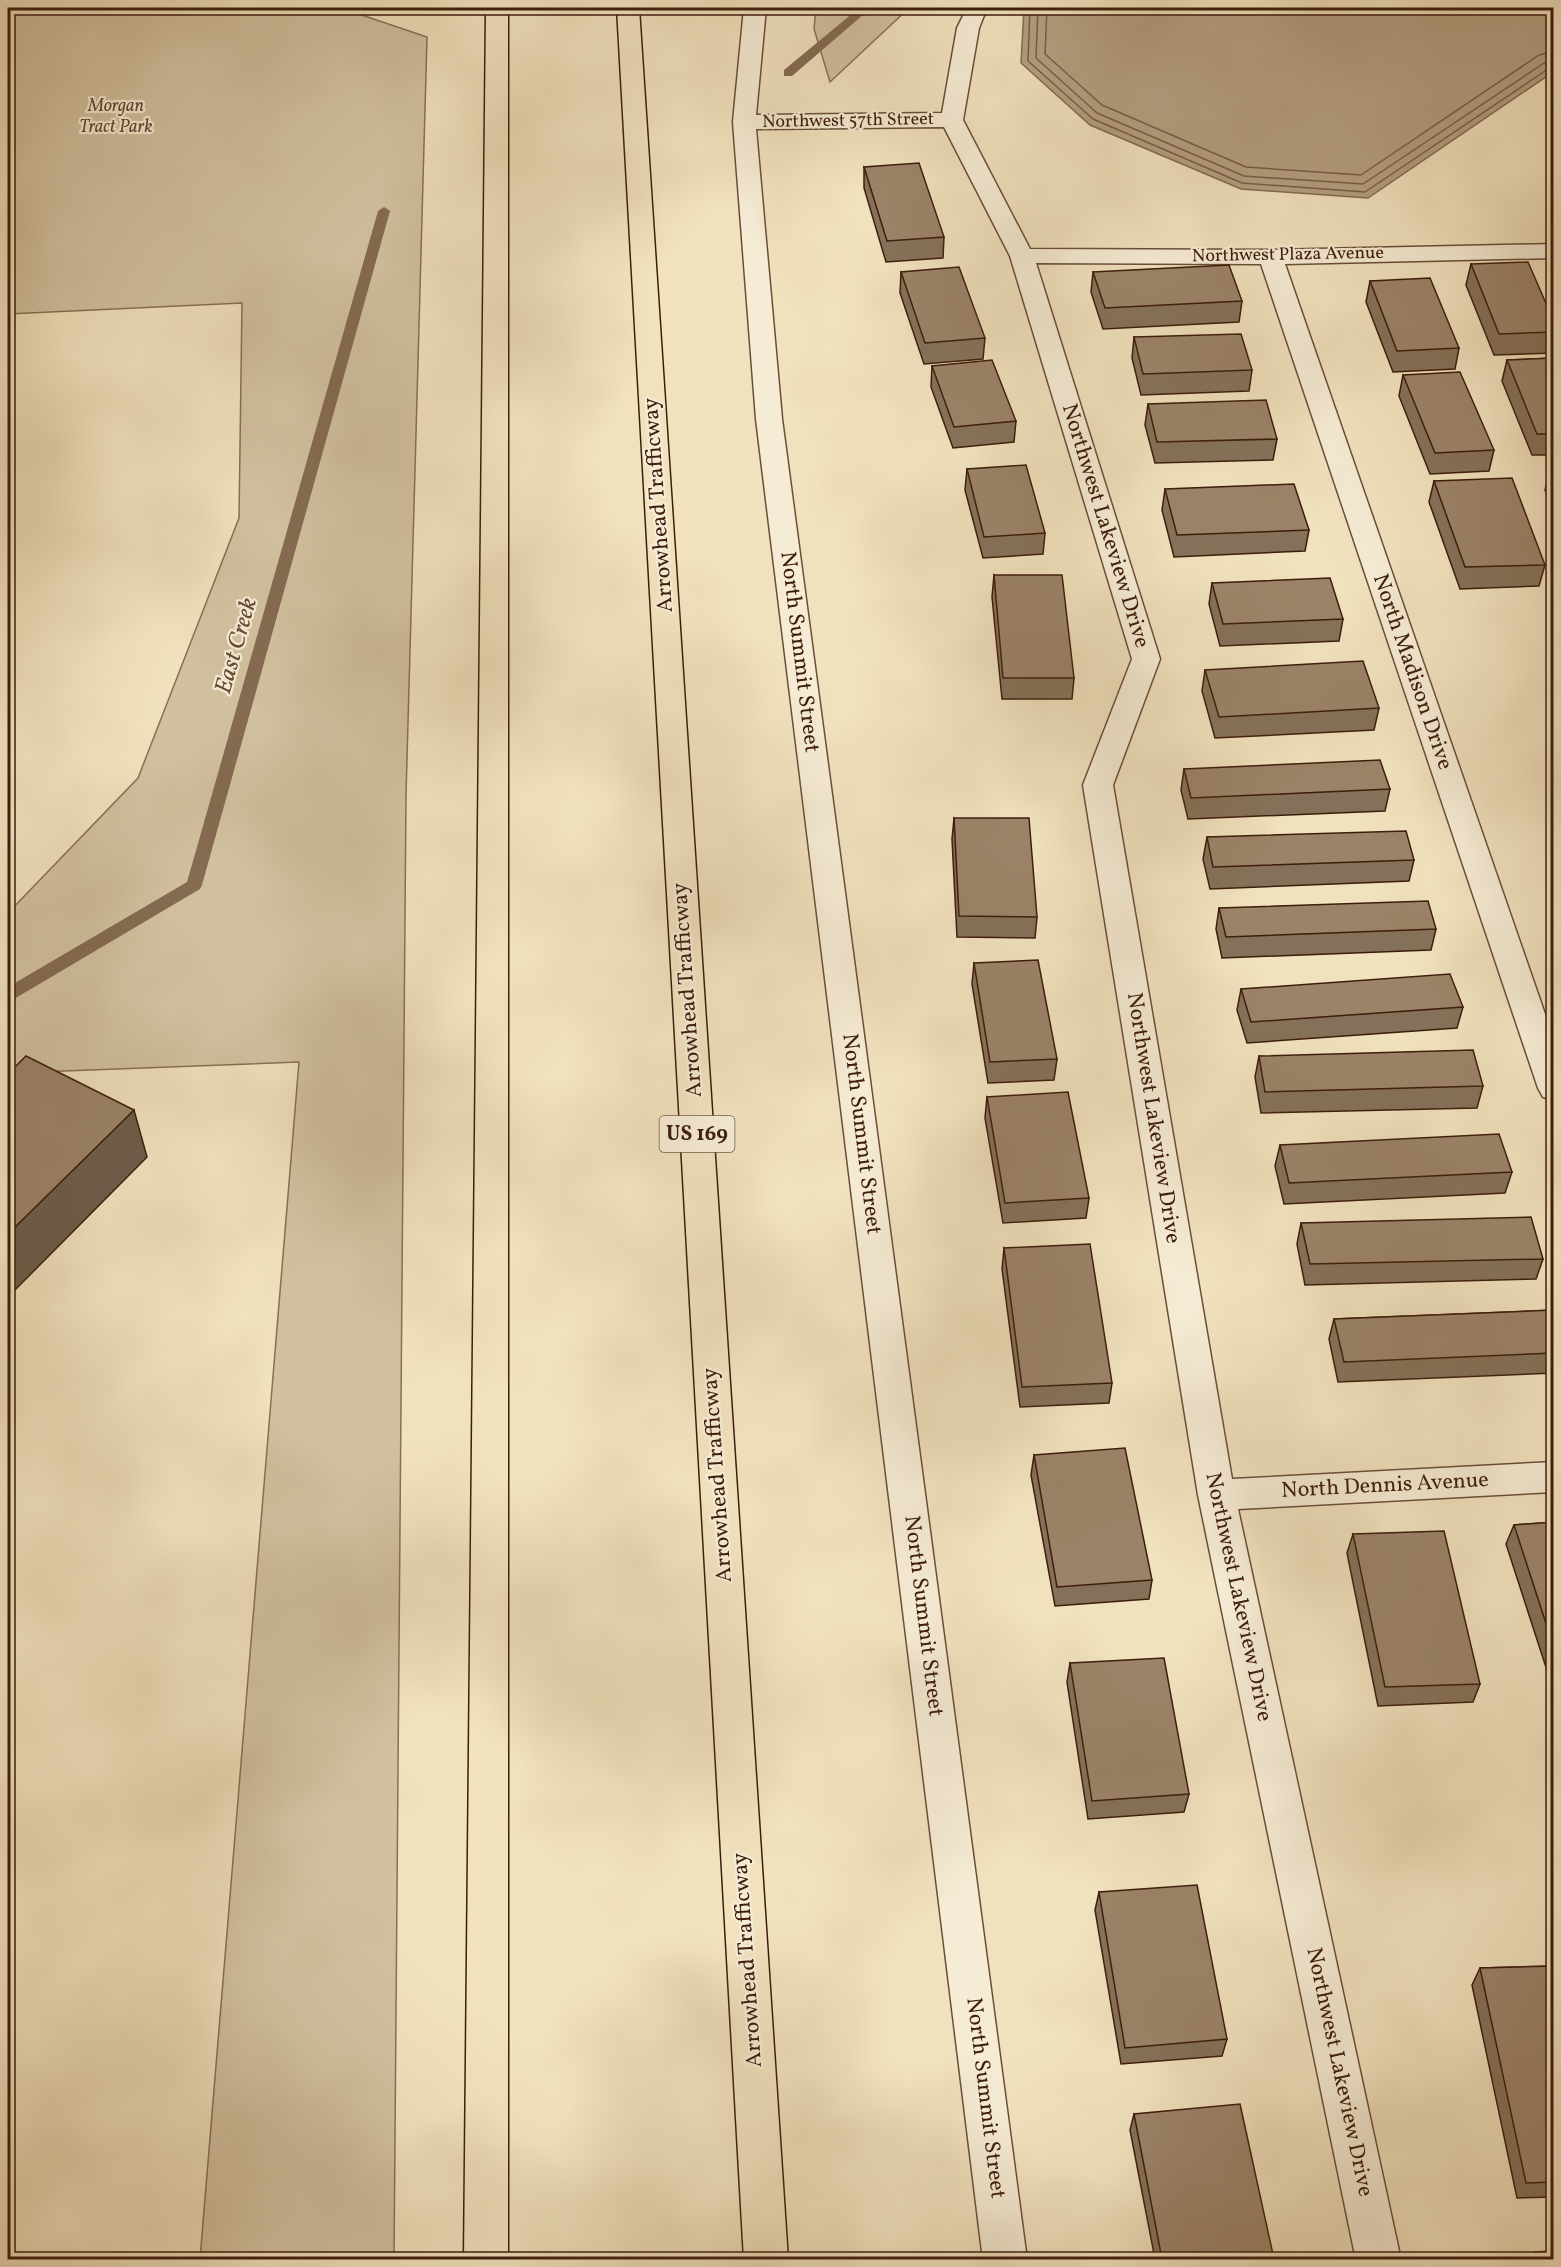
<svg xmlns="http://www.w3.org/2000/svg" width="1561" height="2267" font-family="Vollkorn,serif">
	<rect width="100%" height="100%" fill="#f1e2be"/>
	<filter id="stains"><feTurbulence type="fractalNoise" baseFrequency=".00333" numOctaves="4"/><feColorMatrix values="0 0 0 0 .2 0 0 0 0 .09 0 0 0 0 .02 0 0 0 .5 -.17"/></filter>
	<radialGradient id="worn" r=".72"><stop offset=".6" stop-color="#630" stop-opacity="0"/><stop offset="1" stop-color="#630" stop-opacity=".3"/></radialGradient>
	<!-- green -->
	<g fill="#d2c1a0" stroke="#886f56" stroke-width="1.5">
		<polygon points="8,8 341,8 427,37 406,795 394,2259 200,2259 299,1062 11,1073 8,1076 8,913 138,778 239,518 242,303 8,314"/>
		<polygon points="816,8 909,8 830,82 814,29"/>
	</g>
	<!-- water -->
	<polygon fill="#b49f81" stroke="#846b52" stroke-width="1.5" points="1024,8 1553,8 1553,72 1368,198 1241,189 1090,125 1021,63"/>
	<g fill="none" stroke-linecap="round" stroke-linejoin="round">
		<!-- shore -->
		<g stroke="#785e46" stroke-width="1.5">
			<polyline points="1030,8 1028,61 1093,119 1242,183 1365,192 1548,69 1554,68"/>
			<polyline points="1038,8 1036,58 1097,113 1244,176 1363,184 1544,63 1554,60"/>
			<polyline points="1047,8 1045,54 1102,105 1246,167 1361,175 1539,55 1554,51"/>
		</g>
		<!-- stream -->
		<g fill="#846b52" fill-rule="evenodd">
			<polygon points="859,8 871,8 792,76 784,76 784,70"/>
			<polygon points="384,207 390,211 202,885 200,889 14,999 8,1001 8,987 187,882 378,211"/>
		</g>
		<!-- street casing -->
		<g stroke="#6a4e38" stroke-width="3">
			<polygon id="street" points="744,8 766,8 756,115 942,113 957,28 967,8 987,8 979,28 963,120 1030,249 1271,250 1554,244 1554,258 1285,264 1554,1040 1554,1100 1543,1097 1538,1088 1261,264 1036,263 1160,659 1113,785 1232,1479 1554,1462 1554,1492 1238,1509 1401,2260 1356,2260 1198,1495 1083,785 1132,659 1010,256 944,127 756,129 782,419 1027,2260 983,2260 756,419 733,122"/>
		</g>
		<!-- highway casing -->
		<g stroke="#3d1d0c" stroke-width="3">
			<g id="highway">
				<polygon points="486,8 508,8 508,2260 464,2260"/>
				<polygon points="617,8 639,8 788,2260 744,2260"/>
			</g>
		</g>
		<!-- street -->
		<use href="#street" fill="#f6ecd5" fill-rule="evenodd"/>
		<!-- highway -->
		<use href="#highway" fill="#f1e2be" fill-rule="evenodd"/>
	</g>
	<!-- wall -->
	<g fill="#85715a" stroke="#3d1d0c" stroke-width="1.5">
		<polygon points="864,167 944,237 943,258 886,262 864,188"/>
		<polygon points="1471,264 1554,322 1553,353 1494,355 1466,285"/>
		<polygon points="901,272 985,338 983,359 924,364 900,293"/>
		<polygon points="1093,272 1242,301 1239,322 1103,329 1091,292"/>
		<polygon points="1370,281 1459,348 1455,369 1393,372 1366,302"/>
		<polygon points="1134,337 1252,370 1249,391 1141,395 1132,358"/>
		<polygon points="1554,358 1554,455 1532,455 1502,381 1507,360"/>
		<polygon points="932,366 1016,421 1014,442 953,448 931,387"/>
		<polygon points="1403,375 1494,450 1489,471 1430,474 1399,396"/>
		<polygon points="1148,404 1277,439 1273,460 1155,463 1145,425"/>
		<polygon points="967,469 1045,533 1043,554 983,558 965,490"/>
		<polygon points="1550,469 1554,469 1554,510 1545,490"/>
		<polygon points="1434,481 1545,565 1539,586 1460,589 1429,502"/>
		<polygon points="1165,489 1309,530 1305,551 1174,557 1162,510"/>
		<polygon points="994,575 1074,678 1072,699 1002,699 992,597"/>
		<polygon points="1212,583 1343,619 1339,641 1220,646 1209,604"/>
		<polygon points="1205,670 1379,708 1374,730 1215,738 1202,691"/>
		<polygon points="1184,769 1390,789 1385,811 1188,819 1181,790"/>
		<polygon points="954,818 1037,917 1035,938 957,937 952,839"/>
		<polygon points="1207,837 1414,860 1409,881 1210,889 1203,859"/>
		<polygon points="1219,908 1436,929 1431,950 1222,958 1216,929"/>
		<polygon points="974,963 1057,1059 1054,1080 988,1083 972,984"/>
		<polygon points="1241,989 1463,1007 1457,1028 1247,1043 1237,1010"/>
		<polygon points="1259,1056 1483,1086 1477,1108 1261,1113 1255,1077"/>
		<polygon points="987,1097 1089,1198 1086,1218 1003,1223 985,1118"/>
		<polygon points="1280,1145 1512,1172 1505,1193 1284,1204 1275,1166"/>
		<polygon points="1301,1223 1543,1259 1536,1279 1305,1285 1297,1244"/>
		<polygon points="1004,1248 1112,1383 1109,1403 1020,1407 1002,1269"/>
		<polygon points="1554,1310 1554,1373 1338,1382 1329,1339 1334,1319"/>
		<polygon points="1034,1455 1152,1580 1149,1599 1055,1606 1031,1475"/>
		<polygon points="1554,1522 1554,1692 1506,1544 1514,1525"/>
		<polygon points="1353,1534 1480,1684 1473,1702 1378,1706 1347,1553"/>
		<polygon points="1070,1663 1189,1794 1184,1812 1088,1819 1067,1682"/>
		<polygon points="1099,1892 1227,2039 1222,2056 1121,2064 1095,1910"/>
		<polygon points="1554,1966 1554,2197 1517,2198 1472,1985 1480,1968"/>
		<polygon points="1134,2114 1274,2259 1155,2259 1130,2130"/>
		<polygon points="1535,2252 1554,2259 1530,2259"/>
	</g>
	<!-- shaded-wall -->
	<polygon fill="#6c5c4a" stroke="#3d1d0c" stroke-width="1.5" points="134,1110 147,1157 8,1297 8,1234"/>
	<!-- building -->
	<g fill="#9b8369" stroke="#3d1d0c" stroke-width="1.5">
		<polygon points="919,163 944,237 887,241 864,167"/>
		<polygon points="1528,262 1554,322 1554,332 1499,334 1471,264"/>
		<polygon points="1229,265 1242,301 1105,308 1093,272"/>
		<polygon points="959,267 985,338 925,343 901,272"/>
		<polygon points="1430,278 1459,348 1397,351 1370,281"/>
		<polygon points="1241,334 1252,370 1143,374 1134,337"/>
		<polygon points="1554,358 1554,434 1537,434 1507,360"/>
		<polygon points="992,360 1016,421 954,427 932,366"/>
		<polygon points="1460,372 1494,450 1435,453 1403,375"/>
		<polygon points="1266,400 1277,439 1157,442 1148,404"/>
		<polygon points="1026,465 1045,533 984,537 967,469"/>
		<polygon points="1550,469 1554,469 1554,476"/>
		<polygon points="1512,478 1545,565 1465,567 1434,481"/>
		<polygon points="1294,484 1309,530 1177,535 1165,489"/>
		<polygon points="994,575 1062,575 1074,678 1003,678"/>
		<polygon points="1330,578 1343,619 1223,624 1212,583"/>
		<polygon points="1363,661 1379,708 1219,717 1205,670"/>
		<polygon points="1380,760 1390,789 1191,798 1184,769"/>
		<polygon points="954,818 1029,818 1037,917 959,916"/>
		<polygon points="1406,831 1414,860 1213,867 1207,837"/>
		<polygon points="1428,901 1436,929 1226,937 1219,908"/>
		<polygon points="1038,960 1057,1059 990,1062 974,963"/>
		<polygon points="1450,974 1463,1007 1251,1022 1241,989"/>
		<polygon points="1473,1050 1483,1086 1265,1092 1259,1056"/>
		<polygon points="26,1056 134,1110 8,1234 8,1074"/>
		<polygon points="1068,1092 1089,1198 1005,1203 987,1097"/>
		<polygon points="1499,1134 1512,1172 1289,1183 1280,1145"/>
		<polygon points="1531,1217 1543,1259 1310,1264 1301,1223"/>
		<polygon points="1090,1244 1112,1383 1022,1387 1004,1248"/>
		<polygon points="1554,1310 1554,1353 1344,1362 1334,1319"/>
		<polygon points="1125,1448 1152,1580 1057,1587 1034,1455"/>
		<polygon points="1554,1522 1554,1648 1514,1525"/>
		<polygon points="1444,1531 1480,1684 1385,1687 1353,1534"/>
		<polygon points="1164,1658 1189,1794 1092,1801 1070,1663"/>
		<polygon points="1197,1885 1227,2039 1125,2048 1099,1892"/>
		<polygon points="1554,1966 1554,2182 1526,2183 1480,1968"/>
		<polygon points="1240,2104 1274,2259 1162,2259 1134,2114"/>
		<polygon points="1554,2251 1554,2259 1537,2259 1535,2252"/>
	</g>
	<g text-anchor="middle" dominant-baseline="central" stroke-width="4.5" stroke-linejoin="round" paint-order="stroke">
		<!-- far-park labels -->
		<g font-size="18" font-style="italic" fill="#624631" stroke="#f6ecd5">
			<text x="116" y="106">Morgan<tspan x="116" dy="21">Tract Park</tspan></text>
		</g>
		<!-- far-street labels -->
		<g font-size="18" fill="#3d1d0c" stroke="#f6ecd5">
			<text transform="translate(848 121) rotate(-1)">Northwest 57th Street</text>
			<text transform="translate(1288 255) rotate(-1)">Northwest Plaza Avenue</text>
		</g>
		<!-- shield labels -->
		<rect fill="#f6ecd5" stroke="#745b48" stroke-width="1.5" x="659.5" y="1116" width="75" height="36" rx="4.5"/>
		<g font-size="21" font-weight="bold" fill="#3d1d0c">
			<text x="697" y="1134">US 169</text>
		</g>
		<!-- street labels -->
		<g font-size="22" fill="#3d1d0c" stroke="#f6ecd5">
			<text transform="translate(659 505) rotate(-94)">Arrowhead Trafficway</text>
			<text transform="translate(1105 526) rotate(73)">Northwest Lakeview Drive</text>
			<text transform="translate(799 652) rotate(83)">North Summit Street</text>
			<text transform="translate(1412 672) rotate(71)">North Madison Drive</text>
			<text transform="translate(688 990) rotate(-94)">Arrowhead Trafficway</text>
			<text transform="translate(1153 1118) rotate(81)">Northwest Lakeview Drive</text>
			<text transform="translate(861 1134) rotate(83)">North Summit Street</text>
			<text transform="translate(718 1475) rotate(-94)">Arrowhead Trafficway</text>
			<text transform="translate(1385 1486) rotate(-3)">North Dennis Avenue</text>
			<text transform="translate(1238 1597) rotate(78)">Northwest Lakeview Drive</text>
			<text transform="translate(923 1616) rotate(83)">North Summit Street</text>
			<text transform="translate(748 1960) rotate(-94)">Arrowhead Trafficway</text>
			<text transform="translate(1339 2072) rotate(78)">Northwest Lakeview Drive</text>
			<text transform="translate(985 2098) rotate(83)">North Summit Street</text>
		</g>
		<!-- water labels -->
		<g font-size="24" font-style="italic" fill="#674a35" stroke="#f6ecd5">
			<text transform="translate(237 646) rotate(-74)">East Creek</text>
		</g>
	</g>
	<!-- margin -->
	<rect width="1561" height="2267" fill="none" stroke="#f1e2be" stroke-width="30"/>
	<rect x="9" y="9" width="1543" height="2249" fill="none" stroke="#3d1d0c" stroke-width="3"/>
	<rect x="15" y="15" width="1531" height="2237" fill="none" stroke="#3d1d0c" stroke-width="1.5"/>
	<rect width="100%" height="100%" filter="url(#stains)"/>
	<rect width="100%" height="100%" fill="url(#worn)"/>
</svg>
